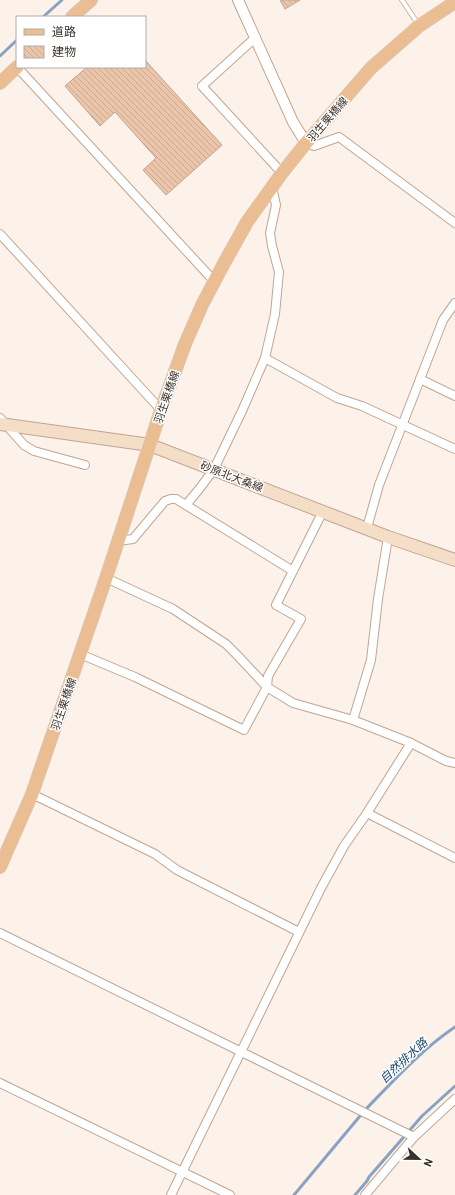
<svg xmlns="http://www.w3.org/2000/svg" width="455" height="1195" font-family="Barlow,'Noto Sans JP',sans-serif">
	<defs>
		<pattern id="building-back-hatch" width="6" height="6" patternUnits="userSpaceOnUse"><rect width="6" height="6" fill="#ebc5a9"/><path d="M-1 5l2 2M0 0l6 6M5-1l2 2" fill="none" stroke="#caaa91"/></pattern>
	</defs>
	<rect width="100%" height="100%" fill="#fdf2e9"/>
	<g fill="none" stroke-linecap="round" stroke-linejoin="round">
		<!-- stream -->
		<g stroke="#87a2c3" stroke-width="3">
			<polyline points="43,17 62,0"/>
			<polyline points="0,56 17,40"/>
			<path d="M366,1109c28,-29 55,-59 89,-82"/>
			<polyline points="294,1195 360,1116"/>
			<polyline points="355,1195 367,1181 369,1177 422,1116 455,1086"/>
		</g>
	</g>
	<!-- building -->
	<g fill="url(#building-back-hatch)" stroke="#c0a591">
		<polygon points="280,0 300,0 285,9"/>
		<polygon points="145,60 222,145 166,195 143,170 156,158 115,112 100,126 65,86 87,67 145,67"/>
	</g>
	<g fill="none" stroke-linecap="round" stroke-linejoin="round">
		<!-- service casing -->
		<g stroke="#c0a591" stroke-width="5.5">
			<polyline id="service" points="402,0 418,24"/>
		</g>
		<!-- minor casing -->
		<g stroke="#c0a591" stroke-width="10">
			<g id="minor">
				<polyline points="256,37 202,86 282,173"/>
				<polyline points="17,67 214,281"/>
				<polyline points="306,143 314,146 339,137 455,223"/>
				<polyline points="0,234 161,410"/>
				<polyline points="265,358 337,398 362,406 455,449"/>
				<polyline points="420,379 455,396"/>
				<polyline points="0,418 24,445 34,451 85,465"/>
				<polyline points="186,505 200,488 214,469 242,411 265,358 275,314 279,272 272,246 270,233 276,205 272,187"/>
				<polyline points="367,528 379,485 443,320 455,303"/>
				<polyline points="118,541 133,539 165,501 171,499 176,499 293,571"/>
				<polyline points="106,578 173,609 226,644 238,656 267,687 293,703 353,720 411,743 446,761 455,763"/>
				<polyline points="80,654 135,677 244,730 267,687 268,676 301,619 276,605 323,511"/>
				<polyline points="353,720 371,660 378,599 388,537"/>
				<polyline points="32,794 155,854 177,870 299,932"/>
				<polyline points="367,813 455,858"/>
				<polyline points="0,933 414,1137"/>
				<polyline points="0,1083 230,1195"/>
				<polyline points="171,1195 321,888 344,846 367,813 411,743"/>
				<polyline points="365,1195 414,1137 455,1099"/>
			</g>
		</g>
		<!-- tertiary casing -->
		<g stroke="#c0a591" stroke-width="12">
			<polyline id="tertiary" points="238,0 293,122 306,143"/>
		</g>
		<!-- secondary casing -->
		<g stroke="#c0a591" stroke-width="14">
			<polyline id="secondary" points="0,424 150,445 388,537 455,560"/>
		</g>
		<!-- primary casing -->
		<g stroke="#d4d2d0" stroke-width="14">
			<g id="primary">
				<polyline points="72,17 91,0"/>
				<polyline points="0,83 17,67"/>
				<polyline points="0,867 32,794 106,578 161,410 185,344 202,305 222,267 247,222 282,173 306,143 371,68 419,26 455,2"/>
			</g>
		</g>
		<!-- service -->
		<use href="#service" stroke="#fff" stroke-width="4"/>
		<!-- minor -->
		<use href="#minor" stroke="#fff" stroke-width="8"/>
		<!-- tertiary -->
		<use href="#tertiary" stroke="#fff" stroke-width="10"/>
		<!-- secondary -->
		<use href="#secondary" stroke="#f5dec8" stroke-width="12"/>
		<!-- primary -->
		<use href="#primary" stroke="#ebbd92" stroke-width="13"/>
	</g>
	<g text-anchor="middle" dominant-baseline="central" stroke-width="3" stroke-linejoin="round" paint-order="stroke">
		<!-- street labels -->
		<g font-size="11" fill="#3c3129" stroke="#fff">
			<text transform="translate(327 119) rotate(-49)">羽生栗橋線</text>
			<text transform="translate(166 397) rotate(-71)">羽生栗橋線</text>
			<text transform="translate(232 476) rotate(21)">砂原北大桑線</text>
			<text transform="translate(63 704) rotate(-71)">羽生栗橋線</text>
		</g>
		<!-- water labels -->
		<g font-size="12" font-style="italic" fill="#204873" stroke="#fff">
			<text transform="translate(403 1060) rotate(-43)">自然排水路</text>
		</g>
	</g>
	<!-- legend -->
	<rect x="16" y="16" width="130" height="52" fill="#ffffff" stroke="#b1ada9"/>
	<rect x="24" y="29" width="20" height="6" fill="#ebbd92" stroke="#b1ada9"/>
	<text x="52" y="36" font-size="12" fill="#3c3129">道路</text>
	<rect x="24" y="46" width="20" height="12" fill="url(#building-back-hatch)" stroke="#b1ada9"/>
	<text x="52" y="56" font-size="12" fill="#3c3129">建物</text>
	<!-- north arrow -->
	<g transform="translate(419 1159) rotate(112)" stroke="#ffffff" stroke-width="3" paint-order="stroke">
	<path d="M0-3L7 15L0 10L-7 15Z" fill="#3c3129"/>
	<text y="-6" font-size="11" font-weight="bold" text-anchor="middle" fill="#3c3129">N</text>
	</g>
</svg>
